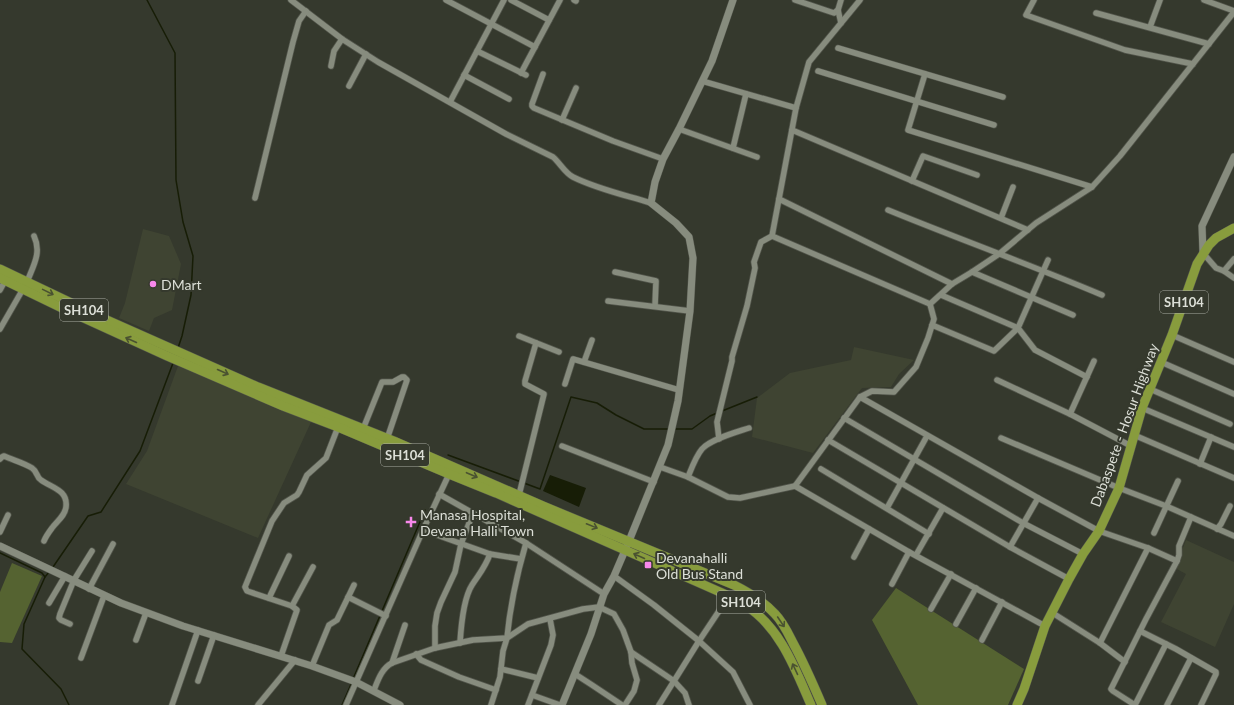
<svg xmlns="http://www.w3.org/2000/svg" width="1234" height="705" font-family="Lato,sans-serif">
	<rect width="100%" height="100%" fill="#35392d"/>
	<!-- built -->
	<g fill="#3f4432">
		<polygon points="143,229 169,236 181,264 172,310 154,318 149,331 119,318 125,303"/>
		<polygon points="854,347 914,360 899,374 891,387 862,388 813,453 752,437 757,398 790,373 851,360"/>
		<polygon points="178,366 311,422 258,538 126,484 147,451"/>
		<polygon points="1186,540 1234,562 1234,604 1215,647 1161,622 1186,574 1175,568"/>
	</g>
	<!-- green -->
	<g fill="#556331">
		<polygon points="12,563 42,576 12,643 0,642 0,592"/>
		<polygon points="896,588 1024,669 1008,705 918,705 872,620"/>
	</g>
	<!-- water -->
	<polygon fill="#171d06" points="550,475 586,488 579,507 543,491"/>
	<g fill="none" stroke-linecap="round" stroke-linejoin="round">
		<!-- stream -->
		<g stroke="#171d06" stroke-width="1.5">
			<polyline points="147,0 175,53 176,180 183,222 193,256 191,295 182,336 178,348"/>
			<polyline points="722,411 757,397"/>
			<polyline points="675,429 692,429 710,416 717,413"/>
			<polyline points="448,455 540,489 571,397 597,403 616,415 644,429 669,429"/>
			<polyline points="0,553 42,573 45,577 24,624 22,649 61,689 69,705"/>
			<polyline points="53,567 88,516 101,512 140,451 173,363"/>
			<polyline points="45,577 49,572"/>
			<polyline points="353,679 425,510"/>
			<polyline points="342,705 352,682"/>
		</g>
		<!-- minor casing -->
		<g stroke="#52554b" stroke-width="7">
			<g id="minor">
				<path d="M291,0l51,39 36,23 128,72 47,23c7,6 12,16 20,20 24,12 52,18 78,26"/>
				<polyline points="446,0 535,47"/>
				<polyline points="511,0 549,20"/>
				<polyline points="574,0 576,1"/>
				<polyline points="795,0 834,13 838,10"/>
				<polyline points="1034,0 1026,15 1125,50 1193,64"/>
				<polyline points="1204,0 1234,11"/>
				<polyline points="1096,13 1209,44"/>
				<polyline points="841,23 838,10 841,0"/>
				<polyline points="1150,27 1160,0"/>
				<polyline points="838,48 1003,97"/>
				<polyline points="477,51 526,75"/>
				<polyline points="331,66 334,51 342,39"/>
				<polyline points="818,71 994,125"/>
				<polyline points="521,73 560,0"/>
				<polyline points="543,74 532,104 532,106 534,108 613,141 663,159"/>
				<polyline points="925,74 908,130 1092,187"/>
				<polyline points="464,75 509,99"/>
				<polyline points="702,81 796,108"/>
				<polyline points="349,86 366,54"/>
				<polyline points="450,102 504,0"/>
				<polyline points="562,120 576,88"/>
				<polyline points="679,129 757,157"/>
				<polyline points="792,130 1028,230"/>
				<polyline points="733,148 746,94"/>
				<polyline points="912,181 923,156 977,175"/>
				<polyline points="255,198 293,42 299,21 306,11"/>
				<polyline points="779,199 952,284"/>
				<path d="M888,210c71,29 143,55 214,85"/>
				<polyline points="1001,218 1013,187"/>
				<polyline points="772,236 930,304"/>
				<polyline points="1203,253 1216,268 1224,271 1234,259"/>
				<polyline points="1224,271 1234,278"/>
				<polyline points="615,272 656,281 655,306"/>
				<polyline points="972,272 1073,315"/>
				<path d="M27,282c6,-16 15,-29 7,-46"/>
				<polyline points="0,290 5,281"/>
				<polyline points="941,295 1018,328 1035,350 1087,377"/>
				<polyline points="608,301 690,311"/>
				<polyline points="932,325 994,351 1018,328 1048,260"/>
				<polyline points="0,329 23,289"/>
				<polyline points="1172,335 1234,362"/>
				<polyline points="519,336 559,352"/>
				<polyline points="584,362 592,340"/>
				<polyline points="1161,362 1234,394"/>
				<polyline points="997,380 1070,414 1131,446"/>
				<polyline points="565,384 573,359 679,390"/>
				<polyline points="1150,389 1230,424"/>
				<polyline points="860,397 1038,498 1099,531 1148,548 1177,561"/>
				<polyline points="1142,408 1234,447"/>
				<polyline points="1070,414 1094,361"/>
				<polyline points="844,418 1023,523 1083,554"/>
				<polyline points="363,429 382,382 393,382 402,377 404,377 407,380 387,439"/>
				<polyline points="1134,435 1234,478"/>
				<polyline points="1001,438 1119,488 1166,506 1234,536"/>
				<polyline points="719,439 717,422 732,361 732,357 747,306 755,268 754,262 761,242 772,236 796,108 809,62 860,0"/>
				<polyline points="828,440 1010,547 1069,579"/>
				<polyline points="562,446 654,482"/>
				<path d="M0,459l2,-2 2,-1c9,4 20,7 28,12 6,4 4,9 9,12 11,8 27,10 25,27 -1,9 -9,14 -14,21 -3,4 -6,8 -8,13"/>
				<polyline points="1200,464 1211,437"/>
				<polyline points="660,467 688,477 728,497 740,498 795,486 860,397 872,391 894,392 916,367 928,338 934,319 930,304 952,284 972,272 999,254 1036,223 1092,187 1120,156 1234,12"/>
				<polyline points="821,469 929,534"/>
				<path d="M688,477c4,-10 8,-21 14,-28 9,-10 35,-17 47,-21"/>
				<polyline points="795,486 909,552 1045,626"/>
				<polyline points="439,494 526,543 604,594"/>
				<polyline points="519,495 544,394 525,384 525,381 536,343"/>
				<polyline points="887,508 927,436"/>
				<polyline points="1217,529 1221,524 1230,506"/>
				<polyline points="423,530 490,554 521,559"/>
				<polyline points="0,532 8,515"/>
				<polyline points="1154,533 1178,481"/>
				<polyline points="1010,547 1038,498"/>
				<polyline points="916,555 943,508"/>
				<polyline points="854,557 869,529"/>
				<polyline points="614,576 654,605 699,641 733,672 750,705"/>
				<polyline points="892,584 909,552"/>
				<polyline points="89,589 113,544"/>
				<polyline points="348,597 386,616"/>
				<polyline points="269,598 289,556"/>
				<polyline points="49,603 65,576"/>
				<polyline points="292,606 247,591 245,587 272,521 284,503 297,495 299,492 307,475 326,458 338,427"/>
				<polyline points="931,609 951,574"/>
				<polyline points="1051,612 1100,643 1125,662"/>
				<polyline points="70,624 61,620 59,618 60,614 74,580 92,551"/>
				<polyline points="956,624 976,588"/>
				<polyline points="1140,631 1176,649 1216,672 1216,674 1201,705"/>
				<polyline points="136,640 146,613"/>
				<polyline points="982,640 1002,602"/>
				<path d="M460,643c1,-16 3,-44 12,-58 7,-11 13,-17 18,-31"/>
				<polyline points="1100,643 1148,548"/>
				<polyline points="435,648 435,626 437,613 441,602 455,572 461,544 473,513"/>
				<polyline points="631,652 674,681 685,693 689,705"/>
				<polyline points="416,654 421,660 459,677 496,690"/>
				<polyline points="281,656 297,610 292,606 313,567"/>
				<polyline points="81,658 104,596"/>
				<polyline points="392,663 405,625"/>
				<polyline points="312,666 329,625 337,620 354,585"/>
				<polyline points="501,669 538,678"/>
				<polyline points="575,674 592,685 622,705"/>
				<polyline points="198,681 214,635"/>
				<path d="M374,690c4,-10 8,-22 18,-27l43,-15 38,-8 34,-2c3,-31 10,-64 19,-95"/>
				<polyline points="532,695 560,705"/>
				<polyline points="172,705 198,630"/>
				<polyline points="258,705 295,660"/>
				<polyline points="346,705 423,530 450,472"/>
				<polyline points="491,705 500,677 503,651 507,638 528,624 583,609 599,607 614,614 623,630 631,652 632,663 637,680 634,691 625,705"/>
				<polyline points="528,705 551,645 553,635 550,619"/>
				<polyline points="659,705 699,641 729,596"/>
				<polyline points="1135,705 1113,691 1111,689 1146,619 1177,561 1179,555 1179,546 1191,517"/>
				<polyline points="1135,705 1166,644"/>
				<polyline points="1167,705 1191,658"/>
			</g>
		</g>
		<!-- tertiary casing -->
		<g stroke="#52554b" stroke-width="8">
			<g id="tertiary">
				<polyline points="1203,253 1202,226 1234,157"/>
				<polyline points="0,546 121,603 183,626 312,666 356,682 400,705"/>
				<polyline points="562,705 591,634 604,594 614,576 629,541 668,445 678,401 690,311 693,258 689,237 676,223 651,203 655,182 663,159 679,129 712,61 733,0"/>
			</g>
		</g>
		<!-- primary casing -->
		<g stroke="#52554b" stroke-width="10">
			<g id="primary">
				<path d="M0,269l107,51 151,67 138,55 147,64 191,79c16,8 29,16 41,29 8,8 13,19 18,29 11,20 20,41 29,62"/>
				<path d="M0,278l64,31 103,47 116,50 55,21 111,47 47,19 233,103c5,3 11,5 16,9 35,22 50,63 66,100"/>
				<polyline points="1017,705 1024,689 1045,626 1069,579 1083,554 1099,531 1119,488 1142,408 1172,335 1197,264 1209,245 1216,238 1234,228"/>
			</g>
		</g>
		<!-- minor -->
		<use href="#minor" stroke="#878c7e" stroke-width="5.5"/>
		<!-- tertiary -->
		<use href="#tertiary" stroke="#878c7e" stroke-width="7"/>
		<!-- primary -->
		<use href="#primary" stroke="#889c3d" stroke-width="9"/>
	</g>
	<!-- one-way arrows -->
	<defs><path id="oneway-shaft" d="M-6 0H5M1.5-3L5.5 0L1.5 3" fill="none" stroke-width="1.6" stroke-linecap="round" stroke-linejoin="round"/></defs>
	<g stroke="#4a5231">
		<use href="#oneway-shaft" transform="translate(48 292) rotate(26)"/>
		<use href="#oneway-shaft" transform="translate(131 340) rotate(-156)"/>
		<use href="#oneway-shaft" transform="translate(223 372) rotate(24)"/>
		<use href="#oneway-shaft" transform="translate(472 475) rotate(23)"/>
		<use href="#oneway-shaft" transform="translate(592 526) rotate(22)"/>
		<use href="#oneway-shaft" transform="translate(639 556) rotate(-156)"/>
		<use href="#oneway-shaft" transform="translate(781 622) rotate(56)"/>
		<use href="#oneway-shaft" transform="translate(795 669) rotate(-115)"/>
	</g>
	<!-- markers -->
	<g fill="#f888eb" stroke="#35392d" stroke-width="1.5">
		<circle cx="153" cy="284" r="4"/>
		<path d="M409 516h4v4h4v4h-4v4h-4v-4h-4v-4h4z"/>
		<rect x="644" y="561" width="8" height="8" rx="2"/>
	</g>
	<g text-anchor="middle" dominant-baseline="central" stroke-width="4" stroke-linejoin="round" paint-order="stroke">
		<!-- shield labels -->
		<g fill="#35392d" stroke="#aaada4" stroke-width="1">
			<rect x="1160" y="291" width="48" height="22" rx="3"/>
			<rect x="60" y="299" width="48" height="22" rx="3"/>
			<rect x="381" y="444" width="48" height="22" rx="3"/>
			<rect x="717" y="591" width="48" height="22" rx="3"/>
		</g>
		<g font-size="13" font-weight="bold" fill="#dcdfd7">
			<text x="1184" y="302">SH104</text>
			<text x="84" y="310">SH104</text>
			<text x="405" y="455">SH104</text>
			<text x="741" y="602">SH104</text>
		</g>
		<!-- poi labels -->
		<g font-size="14" fill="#dcdfd7" stroke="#35392d" text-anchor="start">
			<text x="161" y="284">DMart</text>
			<text x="420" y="514">Manasa Hospital,<tspan x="420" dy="16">Devana Halli Town</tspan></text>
			<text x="656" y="557">Devanahalli<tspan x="656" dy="16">Old Bus Stand</tspan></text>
		</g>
		<!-- street labels -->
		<g font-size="14" fill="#dcdfd7" stroke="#35392d">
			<text transform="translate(1124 425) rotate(-70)">Dabaspete - Hosur Highway</text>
		</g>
	</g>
</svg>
